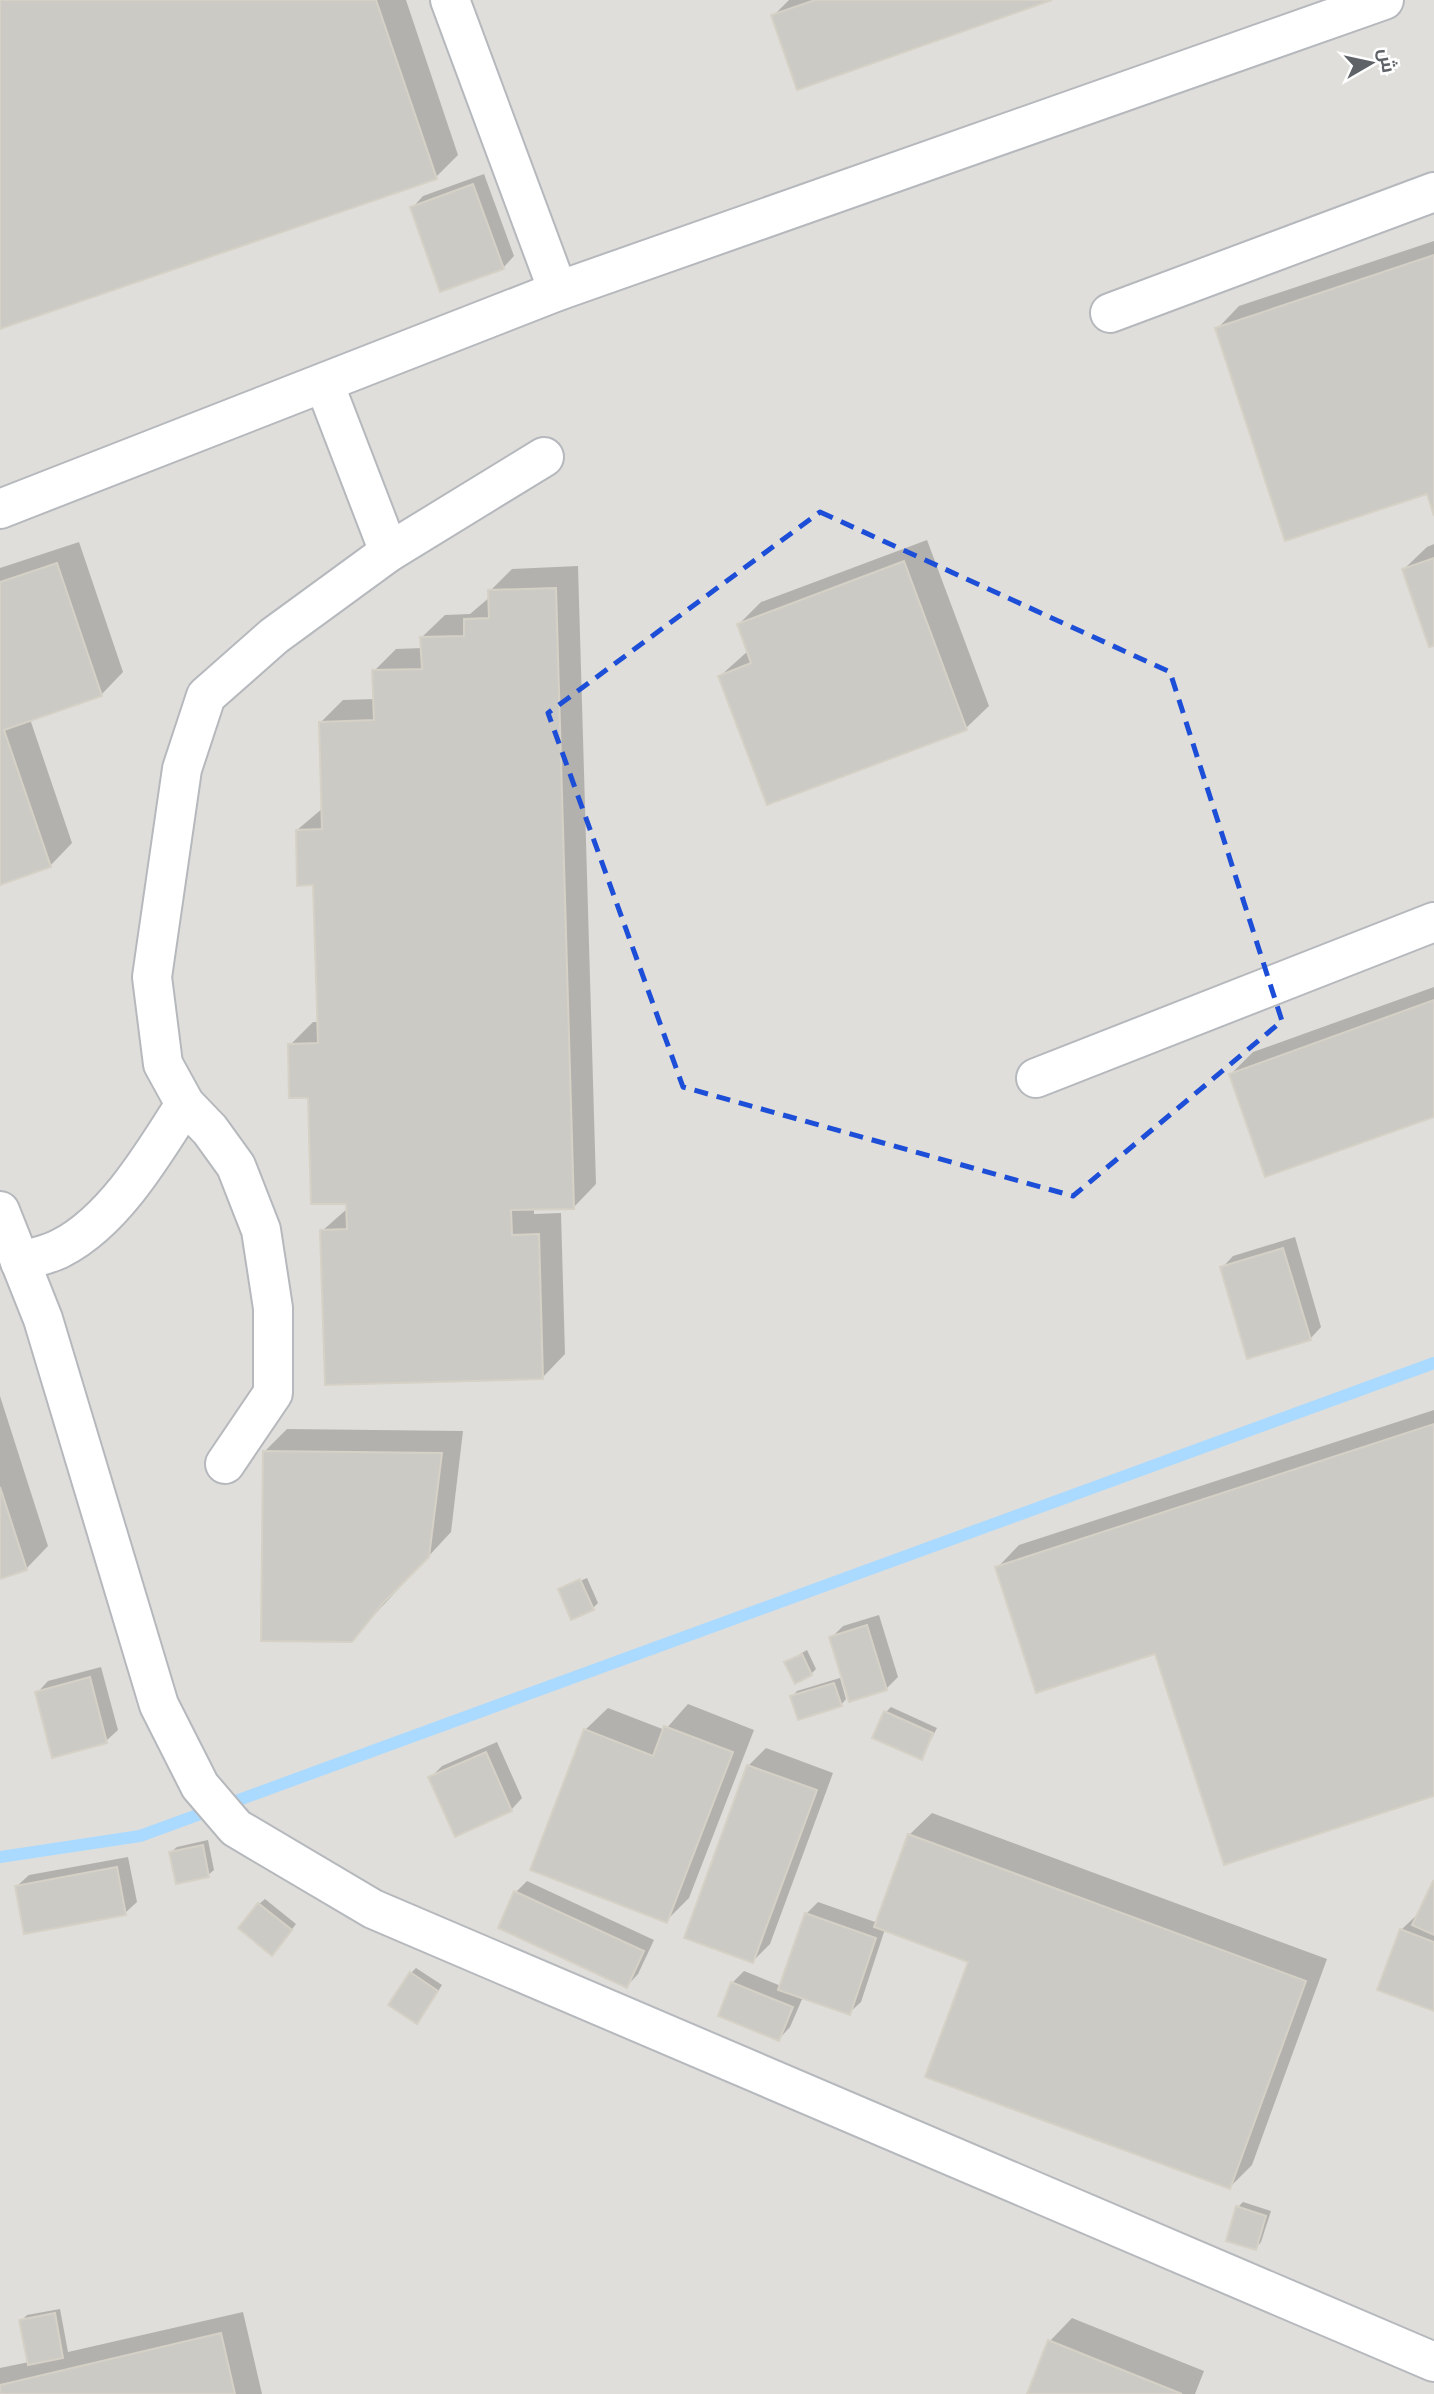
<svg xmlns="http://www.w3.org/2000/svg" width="1434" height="2394" font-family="Lato,Cairo,sans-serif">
	<rect width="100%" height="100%" fill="#f1efe8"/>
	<!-- industrial -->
	<rect fill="#e0deda" x="0" y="0" width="1434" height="2394"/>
	<!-- shadow -->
	<g fill="#0003">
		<polygon points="0,0 406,0 458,155 436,177 0,327"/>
		<polygon points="789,0 1047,0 773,16"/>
		<polygon points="484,174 514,256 503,268 412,208 423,196"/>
		<polygon points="1434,241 1434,510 1428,491 1217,329 1239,306"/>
		<polygon points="927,540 989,706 966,728 720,676 748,651 739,624 761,602"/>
		<polygon points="79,542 123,672 101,695 30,719 72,843 50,866 0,883 0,568"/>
		<polygon points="1434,544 1434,644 1404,569 1427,547"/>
		<polygon points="578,566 596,1184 574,1207 534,1208 534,1214 561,1213 565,1354 543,1377 322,1231 348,1208 290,1045 313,1022 319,1022 315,884 297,830 323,808 321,722 343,700 375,699 374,671 396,649 423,648 422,637 445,615 470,614 490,597 490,591 512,569"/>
		<polygon points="1434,987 1434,1115 1231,1074 1253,1052"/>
		<polygon points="1295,1237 1321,1327 1310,1339 1222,1268 1233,1256"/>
		<polygon points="0,1396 48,1546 26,1569 0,1577"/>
		<polygon points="1434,1410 1434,1794 997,1568 1019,1545"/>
		<polygon points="287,1429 463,1431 451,1532 351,1640 264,1452"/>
		<polygon points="587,1578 598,1603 593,1608 560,1590"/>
		<polygon points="879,1615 898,1677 886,1689 831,1638 843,1626"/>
		<polygon points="807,1650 816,1669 811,1674 786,1662"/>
		<polygon points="101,1667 118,1730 106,1741 37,1693 48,1681"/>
		<polygon points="840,1678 846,1699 841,1705 792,1697 797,1691"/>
		<polygon points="688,1704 754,1730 689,1898 666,1921 585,1730 608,1708 665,1730"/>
		<polygon points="891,1707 937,1728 922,1757 886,1712"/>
		<polygon points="497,1742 522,1798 511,1810 430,1778 442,1766"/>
		<polygon points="766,1748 833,1773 770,1944 753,1961 686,1937 749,1765"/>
		<polygon points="932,1813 1327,1959 1252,2165 1230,2187 970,1961 885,1929 861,2002 849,2013 803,1997 790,2027 779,2039 732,1983 744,1971 781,1986 806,1914 818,1902 878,1923 909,1835"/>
		<polygon points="208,1840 214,1870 208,1875 171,1852 177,1847"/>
		<polygon points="128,1857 137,1902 125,1913 17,1886 29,1875"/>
		<polygon points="527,1881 654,1940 638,1974 627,1986 516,1892"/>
		<polygon points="1434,1883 1434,2009 1401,1930 1422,1910"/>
		<polygon points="265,1899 296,1924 278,1948 259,1904"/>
		<polygon points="416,1968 442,1985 422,2016 411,1973"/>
		<polygon points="1243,2202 1271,2211 1261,2242 1256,2248 1238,2207"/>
		<polygon points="60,2309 68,2352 243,2312 262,2394 0,2394 0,2368 29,2362 21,2321 27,2315"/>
		<polygon points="1072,2318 1204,2371 1195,2394 1028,2394 1050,2341"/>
	</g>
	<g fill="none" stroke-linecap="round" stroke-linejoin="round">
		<!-- stream -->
		<polyline stroke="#aadaff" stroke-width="12" points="0,1857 140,1836 1434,1363"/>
	</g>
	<!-- building -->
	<g fill="#cccac5" stroke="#d6d1c6" stroke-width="2">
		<polygon points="0,0 376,0 437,179 0,329"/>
		<polygon points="815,0 1052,0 797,90 771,15"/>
		<polygon points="473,184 504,269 440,292 410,207"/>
		<polygon points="1434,255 1434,516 1427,494 1285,541 1215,328"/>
		<polygon points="1434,558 1434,646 1429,647 1402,569"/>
		<polygon points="904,561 967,730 767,805 718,676 751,663 737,624"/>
		<polygon points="57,563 102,696 4,730 51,867 0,885 0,582"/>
		<polygon points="556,588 574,1209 511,1210 512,1235 539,1234 543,1379 325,1385 320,1230 347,1229 346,1204 311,1204 308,1098 289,1098 288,1044 318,1043 313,885 297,886 296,830 322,829 319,722 374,720 372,670 422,669 420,637 464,636 464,619 489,618 488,590"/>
		<polygon points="1434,1000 1434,1117 1265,1177 1229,1074"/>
		<polygon points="1283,1248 1311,1340 1247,1359 1220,1267"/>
		<polygon points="1434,1424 1434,1796 1224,1865 1155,1654 1036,1693 995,1567"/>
		<polygon points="263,1451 442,1453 429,1557 384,1602 352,1642 261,1641"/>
		<polygon points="0,1487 27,1570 0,1579"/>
		<polygon points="580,1579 594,1610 571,1620 558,1589"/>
		<polygon points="867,1625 887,1690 849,1702 829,1637"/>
		<polygon points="802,1654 812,1675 795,1684 784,1662"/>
		<polygon points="90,1677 107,1743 52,1758 35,1692"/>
		<polygon points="834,1683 842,1706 798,1720 790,1696"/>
		<polygon points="884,1711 933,1733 922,1760 872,1738"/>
		<polygon points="664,1726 733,1752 667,1923 530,1870 584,1729 653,1756"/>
		<polygon points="486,1752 512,1811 455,1837 428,1777"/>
		<polygon points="747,1765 817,1790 753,1963 684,1938"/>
		<polygon points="908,1834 1306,1981 1230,2189 925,2077 968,1962 874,1927"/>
		<polygon points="203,1845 209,1877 176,1884 169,1852"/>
		<polygon points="117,1867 126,1915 24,1934 15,1886"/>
		<polygon points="1433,1881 1434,1882 1434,1935 1412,1925"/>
		<polygon points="514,1891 644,1951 627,1988 498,1928"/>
		<polygon points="258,1903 292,1930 272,1956 238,1928"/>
		<polygon points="805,1913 876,1938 850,2015 778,1990"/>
		<polygon points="1400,1929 1434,1942 1434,2011 1377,1990"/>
		<polygon points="410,1972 438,1991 417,2024 388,2005"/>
		<polygon points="731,1982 793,2007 779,2041 718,2016"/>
		<polygon points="1236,2206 1266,2216 1256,2250 1226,2241"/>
		<polygon points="55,2313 63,2358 28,2365 19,2320"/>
		<polygon points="221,2333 235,2394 0,2394 0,2385"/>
		<polygon points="1048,2340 1182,2394 1027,2394"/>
	</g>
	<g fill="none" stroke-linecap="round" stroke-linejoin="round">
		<!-- minor casing -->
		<g stroke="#b5b8bc" stroke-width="42">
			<g id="minor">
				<polyline points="450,0 558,291"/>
				<polyline points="1110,313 1434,192"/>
				<polyline points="324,383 389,552"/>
				<polyline points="0,509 558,291 1384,0"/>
				<polyline points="1036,1078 1434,922"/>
				<polyline points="0,1211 43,1319 159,1705 200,1786 236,1828 373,1909 1434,2362"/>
				<path d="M20,1262c13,-5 29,-7 41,-14 53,-27 93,-95 124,-144"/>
				<polyline points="225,1464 273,1393 273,1308 261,1230 236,1166 210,1130 185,1104 163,1064 152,977 182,769 206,696 274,636 389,552 544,457"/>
			</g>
		</g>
		<!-- minor -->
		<use href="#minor" stroke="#fff" stroke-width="38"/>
	</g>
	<!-- marked area -->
	<path fill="none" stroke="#1d4ed8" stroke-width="5" stroke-dasharray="14 9" stroke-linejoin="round" d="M820,512l350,160 112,349 -209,175 -390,-109 -135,-374z"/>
	<!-- north arrow -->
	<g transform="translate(1371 63) rotate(81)" stroke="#ffffff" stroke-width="5" paint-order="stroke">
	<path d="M0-5L12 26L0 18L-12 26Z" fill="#5f6368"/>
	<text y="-10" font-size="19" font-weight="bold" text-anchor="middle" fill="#5f6368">ش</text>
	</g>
</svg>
